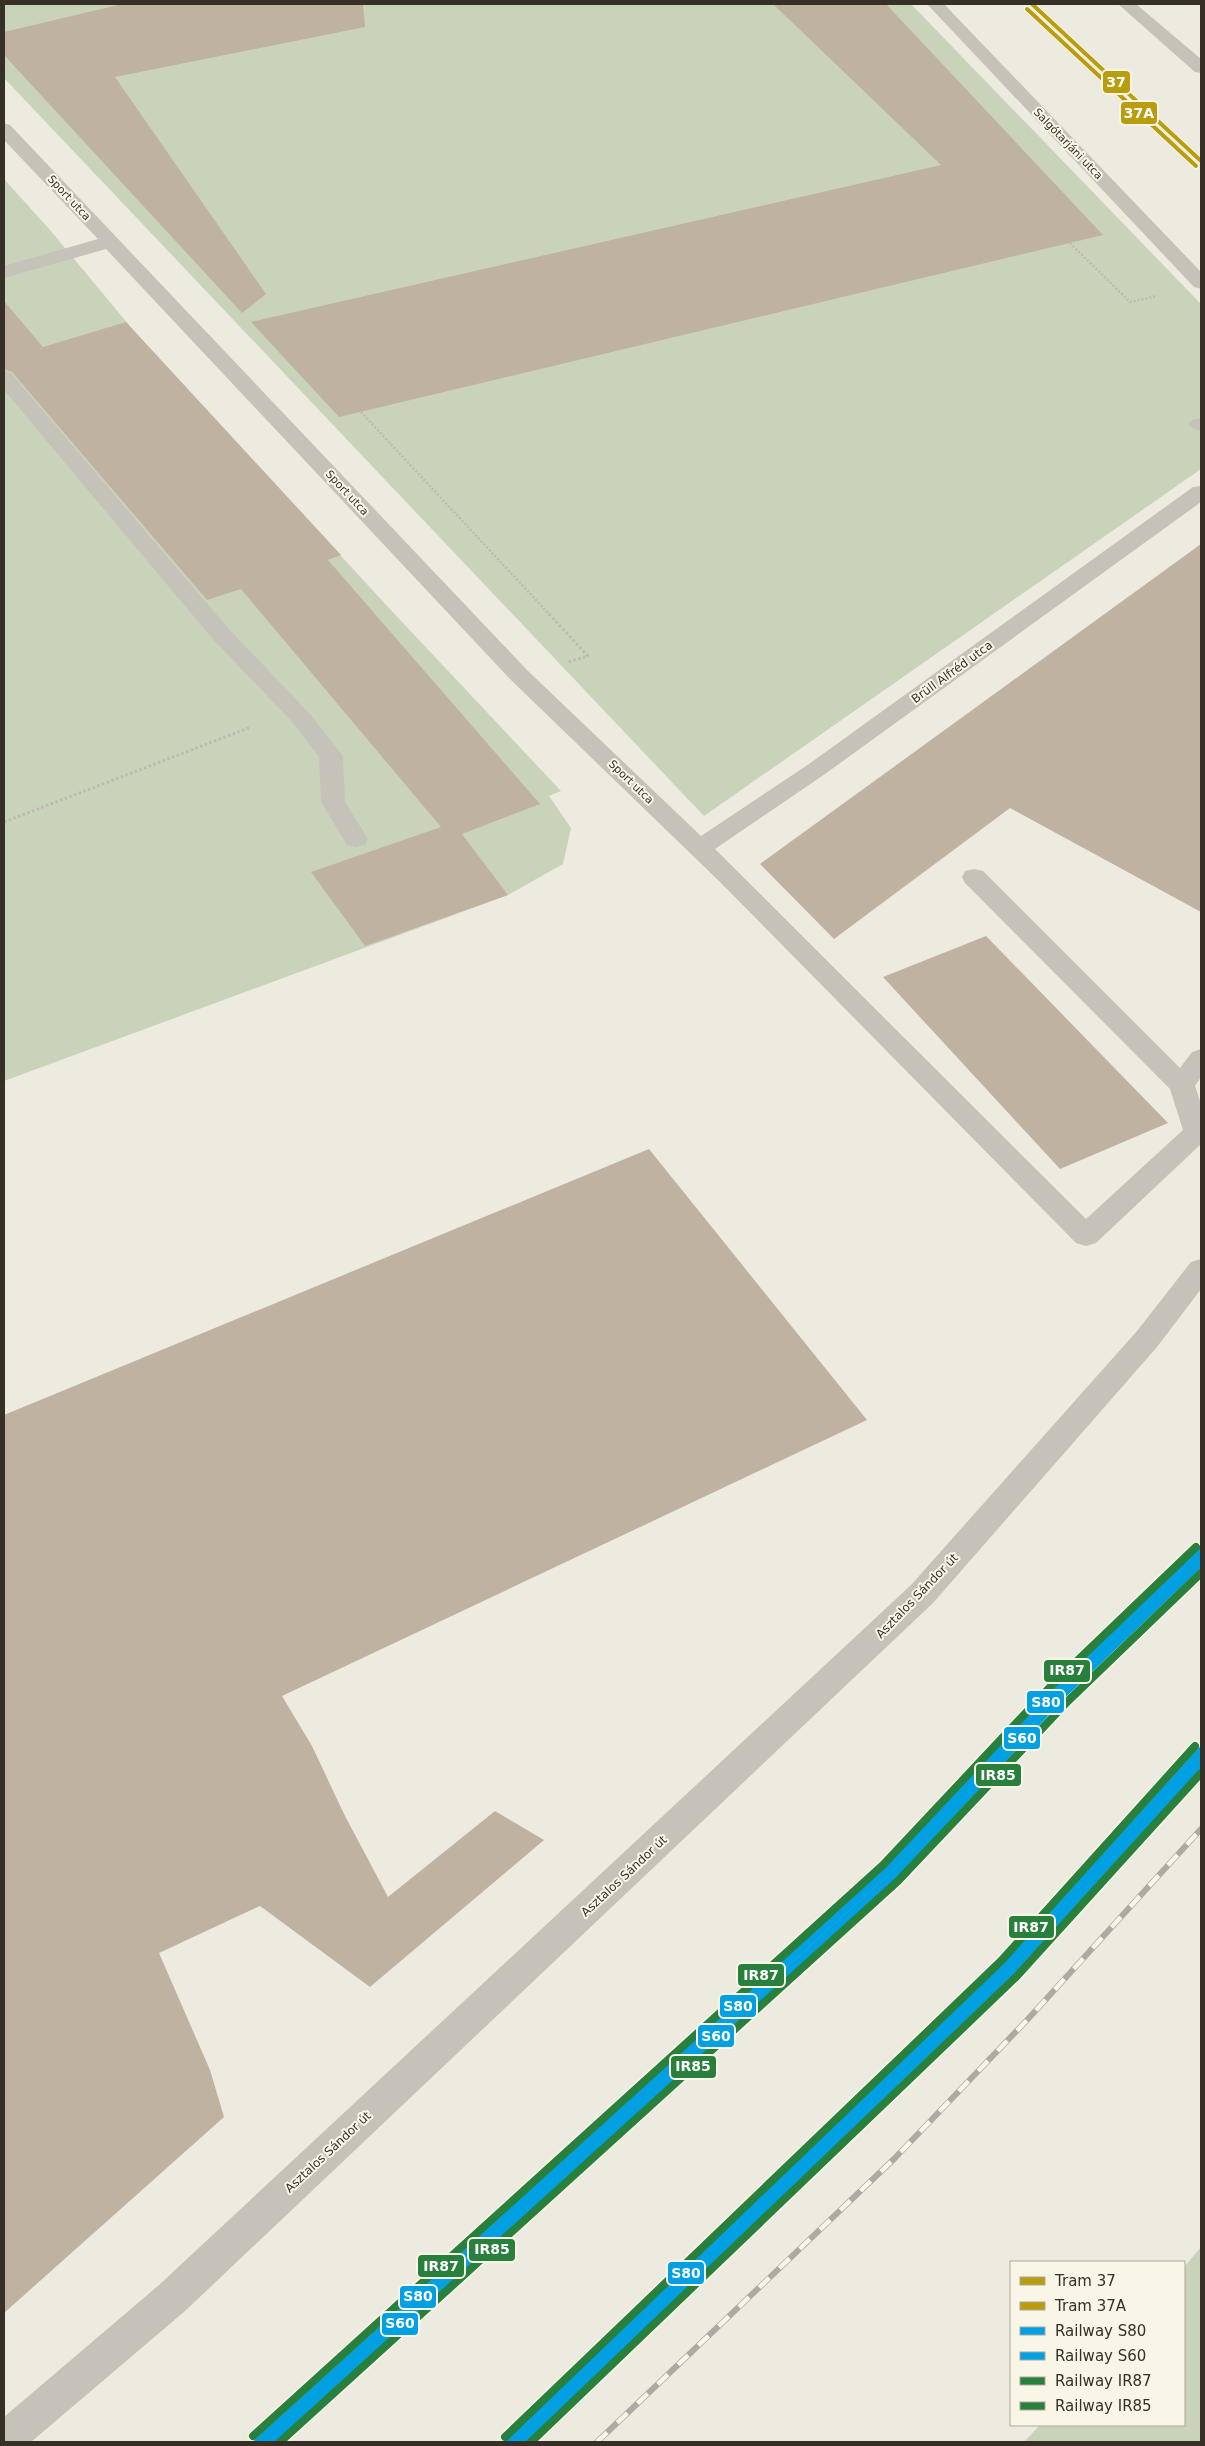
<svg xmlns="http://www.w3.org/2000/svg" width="1205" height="2446" font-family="'DejaVu Sans',sans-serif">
	<rect width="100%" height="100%" fill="#edeae0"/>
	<!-- green -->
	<g fill="#c9d3ba">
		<polygon points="7,4 911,4 1201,304 1201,469 704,816 4,78 4,5"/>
		<polygon points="4,179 50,230 134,331 388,607 561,791 549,796 571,828 563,864 508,895 4,1081"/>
		<polygon points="1201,2247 1201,2442 1024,2442 1040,2425 1184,2425 1184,2267"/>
	</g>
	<!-- building -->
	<g fill="#c0b2a1">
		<polygon points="122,4 363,4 365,27 115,77 266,294 242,313 4,55 4,32"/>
		<polygon points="773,4 886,4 1103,235 339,417 251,322 941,165"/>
		<polygon points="4,301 43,347 126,322 341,555 328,560 540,804 462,834 508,895 365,946 311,872 441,827 241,589 207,600 12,372 4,369"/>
		<polygon points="1201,544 1201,912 1010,808 834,939 760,864"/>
		<polygon points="986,936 1168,1123 1060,1169 883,977"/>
		<polygon points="649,1149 867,1420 282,1696 312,1746 344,1814 388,1897 495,1811 544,1840 370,1987 260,1906 159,1953 210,2070 224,2117 4,2313 4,1415"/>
	</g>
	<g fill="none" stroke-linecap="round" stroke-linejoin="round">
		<!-- path-far1 -->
		<g stroke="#bebab2" stroke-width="2.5" stroke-dasharray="2 2" stroke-linecap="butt">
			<polyline points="1070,243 1130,302 1157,296"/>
			<polyline points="361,412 550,615"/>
		</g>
		<!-- path -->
		<g stroke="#bebab2" stroke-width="3" stroke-dasharray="2.5 2.5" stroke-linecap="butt">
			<polyline points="549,614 588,656 568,662"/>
			<polyline points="4,822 251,727"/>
		</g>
		<!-- minor -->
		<g fill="#c5c2b9" fill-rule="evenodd">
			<polygon points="927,4 944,4 1201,272 1201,289 1194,287"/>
			<polygon points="1118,4 1136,4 1201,59 1201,73 1195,72"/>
			<polygon points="4,123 10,125 527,670 701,836 809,764 1193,487 1201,486 1201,502 825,774 715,849 1086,1219 1183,1130 1170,1089 965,883 962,877 965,871 974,869 983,871 1180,1068 1192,1052 1201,1049 1201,1077 1195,1086 1201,1104 1201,1144 1096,1243 1086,1246 1076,1243 720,882 511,680 106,249 4,278 4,266 98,239 4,140"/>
			<polygon points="4,371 11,373 227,627 310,714 339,751 343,756 345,802 368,839 365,845 356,847 347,845 321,802 319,757 294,724 211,637 4,390"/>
			<polygon points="1201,418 1201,431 1192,428 1189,424 1192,420"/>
			<polygon points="1201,1259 1201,1289 1157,1347 933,1603 185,2311 31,2442 4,2442 4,2417 159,2285 911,1585 1137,1331 1191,1262"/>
		</g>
		<!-- rail casing -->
		<g stroke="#adaaa3" stroke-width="6">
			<polyline id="rail" points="597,2442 894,2159 1028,2019 1201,1829"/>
		</g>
		<!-- rail -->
		<use href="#rail" stroke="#faf6e7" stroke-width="4.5" stroke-dasharray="14" stroke-linecap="butt"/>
		<!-- rail-1 casing -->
		<g stroke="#faf6e7" stroke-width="11">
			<g id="rail-1">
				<polyline points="258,2442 888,1870 1057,1690 1201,1552"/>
				<polyline points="510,2442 1006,1966 1201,1751"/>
			</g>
		</g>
		<!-- rail-2 casing -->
		<g stroke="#faf6e7" stroke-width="11">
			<g id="rail-2">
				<polyline points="269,2442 893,1876 1062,1695 1201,1562"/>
				<polyline points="521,2442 1011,1971 1201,1762"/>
			</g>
		</g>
		<!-- rail-3 casing -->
		<g stroke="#faf6e7" stroke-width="11">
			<g id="rail-3">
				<polyline points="253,2436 883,1865 1052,1685 1196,1547"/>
				<polyline points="505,2437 1001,1961 1195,1746"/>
			</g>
		</g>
		<!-- rail-4 casing -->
		<g stroke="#faf6e7" stroke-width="11">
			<g id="rail-4">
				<polyline points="280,2442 898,1881 1068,1701 1201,1573"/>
				<polyline points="531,2442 1016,1977 1201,1773"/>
			</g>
		</g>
		<!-- rail-1 -->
		<use href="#rail-1" stroke="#00a0e3" stroke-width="8"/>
		<!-- rail-2 -->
		<use href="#rail-2" stroke="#00a0e3" stroke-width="8"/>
		<!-- rail-3 -->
		<use href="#rail-3" stroke="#29803c" stroke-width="8"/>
		<!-- rail-4 -->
		<use href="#rail-4" stroke="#29803c" stroke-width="8"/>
		<!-- tram-1 casing -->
		<g stroke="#faf6e7" stroke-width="6">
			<polyline id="tram-1" points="1032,4 1201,161"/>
		</g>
		<!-- tram-2 casing -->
		<g stroke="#faf6e7" stroke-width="6">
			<polyline id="tram-2" points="1027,9 1196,166"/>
		</g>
		<!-- tram-1 -->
		<use href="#tram-1" stroke="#b99d0e" stroke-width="4"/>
		<!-- tram-2 -->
		<use href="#tram-2" stroke="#b99d0e" stroke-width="4"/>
	</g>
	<g text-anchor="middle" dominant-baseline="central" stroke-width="4" stroke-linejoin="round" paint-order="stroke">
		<!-- far-street labels -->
		<g font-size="11" fill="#363027" stroke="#faf6e7">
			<text transform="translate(1068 144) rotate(46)">Salgótarjáni utca</text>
			<text transform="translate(69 198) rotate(47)">Sport utca</text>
			<text transform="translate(347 493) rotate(47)">Sport utca</text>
			<text transform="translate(631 782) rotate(44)">Sport utca</text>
		</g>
		<!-- street labels -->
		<g font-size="12" fill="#363027" stroke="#faf6e7">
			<text transform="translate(952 672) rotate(-36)">Brüll Alfréd utca</text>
			<text transform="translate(917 1596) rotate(-46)">Asztalos Sándor út</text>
			<text transform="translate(624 1876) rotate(-43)">Asztalos Sándor út</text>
			<text transform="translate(328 2152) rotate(-43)">Asztalos Sándor út</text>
		</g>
	</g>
	<g stroke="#faf6e7" stroke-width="2">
		<rect x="1102" y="70" width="29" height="24" rx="5" fill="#b99d0e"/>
		<rect x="1120" y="101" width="38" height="24" rx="5" fill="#b99d0e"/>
		<rect x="1043" y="1659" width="48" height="24" rx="5" fill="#29803c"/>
		<rect x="1026" y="1690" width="39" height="24" rx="5" fill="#00a0e3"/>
		<rect x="1003" y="1726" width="38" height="24" rx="5" fill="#00a0e3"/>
		<rect x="975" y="1763" width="47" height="24" rx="5" fill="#29803c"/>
		<rect x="1008" y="1915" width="47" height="24" rx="5" fill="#29803c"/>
		<rect x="737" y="1963" width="48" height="24" rx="5" fill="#29803c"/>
		<rect x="719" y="1994" width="38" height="24" rx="5" fill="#00a0e3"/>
		<rect x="697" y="2024" width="38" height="24" rx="5" fill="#00a0e3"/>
		<rect x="670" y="2055" width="47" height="24" rx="5" fill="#29803c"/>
		<rect x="468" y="2238" width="48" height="24" rx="5" fill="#29803c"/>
		<rect x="417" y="2254" width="48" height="24" rx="5" fill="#29803c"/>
		<rect x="667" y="2261" width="38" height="24" rx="5" fill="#00a0e3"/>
		<rect x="399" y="2285" width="38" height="24" rx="5" fill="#00a0e3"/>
		<rect x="381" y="2312" width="38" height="24" rx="5" fill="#00a0e3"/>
	</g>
	<g font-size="14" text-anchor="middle" font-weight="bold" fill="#fff">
		<text x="1116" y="87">37</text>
		<text x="1139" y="118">37A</text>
		<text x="1067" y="1675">IR87</text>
		<text x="1046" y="1707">S80</text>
		<text x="1022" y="1743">S60</text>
		<text x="998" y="1780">IR85</text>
		<text x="1031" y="1932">IR87</text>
		<text x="761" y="1980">IR87</text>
		<text x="738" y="2011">S80</text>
		<text x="716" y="2041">S60</text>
		<text x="693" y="2071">IR85</text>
		<text x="492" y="2254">IR85</text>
		<text x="441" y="2271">IR87</text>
		<text x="686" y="2278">S80</text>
		<text x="418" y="2301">S80</text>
		<text x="400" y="2328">S60</text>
	</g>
	<!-- border -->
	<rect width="1205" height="2446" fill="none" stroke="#363027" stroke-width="10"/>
	<!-- legend -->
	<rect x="1010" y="2261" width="175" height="165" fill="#faf6e7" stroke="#aca79a"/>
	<rect x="1020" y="2277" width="25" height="8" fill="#b99d0e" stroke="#aca79a"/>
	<text x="1055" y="2286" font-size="15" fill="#363027">Tram 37</text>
	<rect x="1020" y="2302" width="25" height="8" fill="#b99d0e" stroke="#aca79a"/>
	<text x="1055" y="2311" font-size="15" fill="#363027">Tram 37A</text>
	<rect x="1020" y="2327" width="25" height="8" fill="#00a0e3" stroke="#aca79a"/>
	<text x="1055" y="2336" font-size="15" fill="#363027">Railway S80</text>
	<rect x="1020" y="2352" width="25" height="8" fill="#00a0e3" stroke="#aca79a"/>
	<text x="1055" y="2361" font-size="15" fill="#363027">Railway S60</text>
	<rect x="1020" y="2377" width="25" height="8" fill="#29803c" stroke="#aca79a"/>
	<text x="1055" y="2386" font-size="15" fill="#363027">Railway IR87</text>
	<rect x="1020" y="2402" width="25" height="8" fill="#29803c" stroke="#aca79a"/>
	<text x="1055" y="2411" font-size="15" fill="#363027">Railway IR85</text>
</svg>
